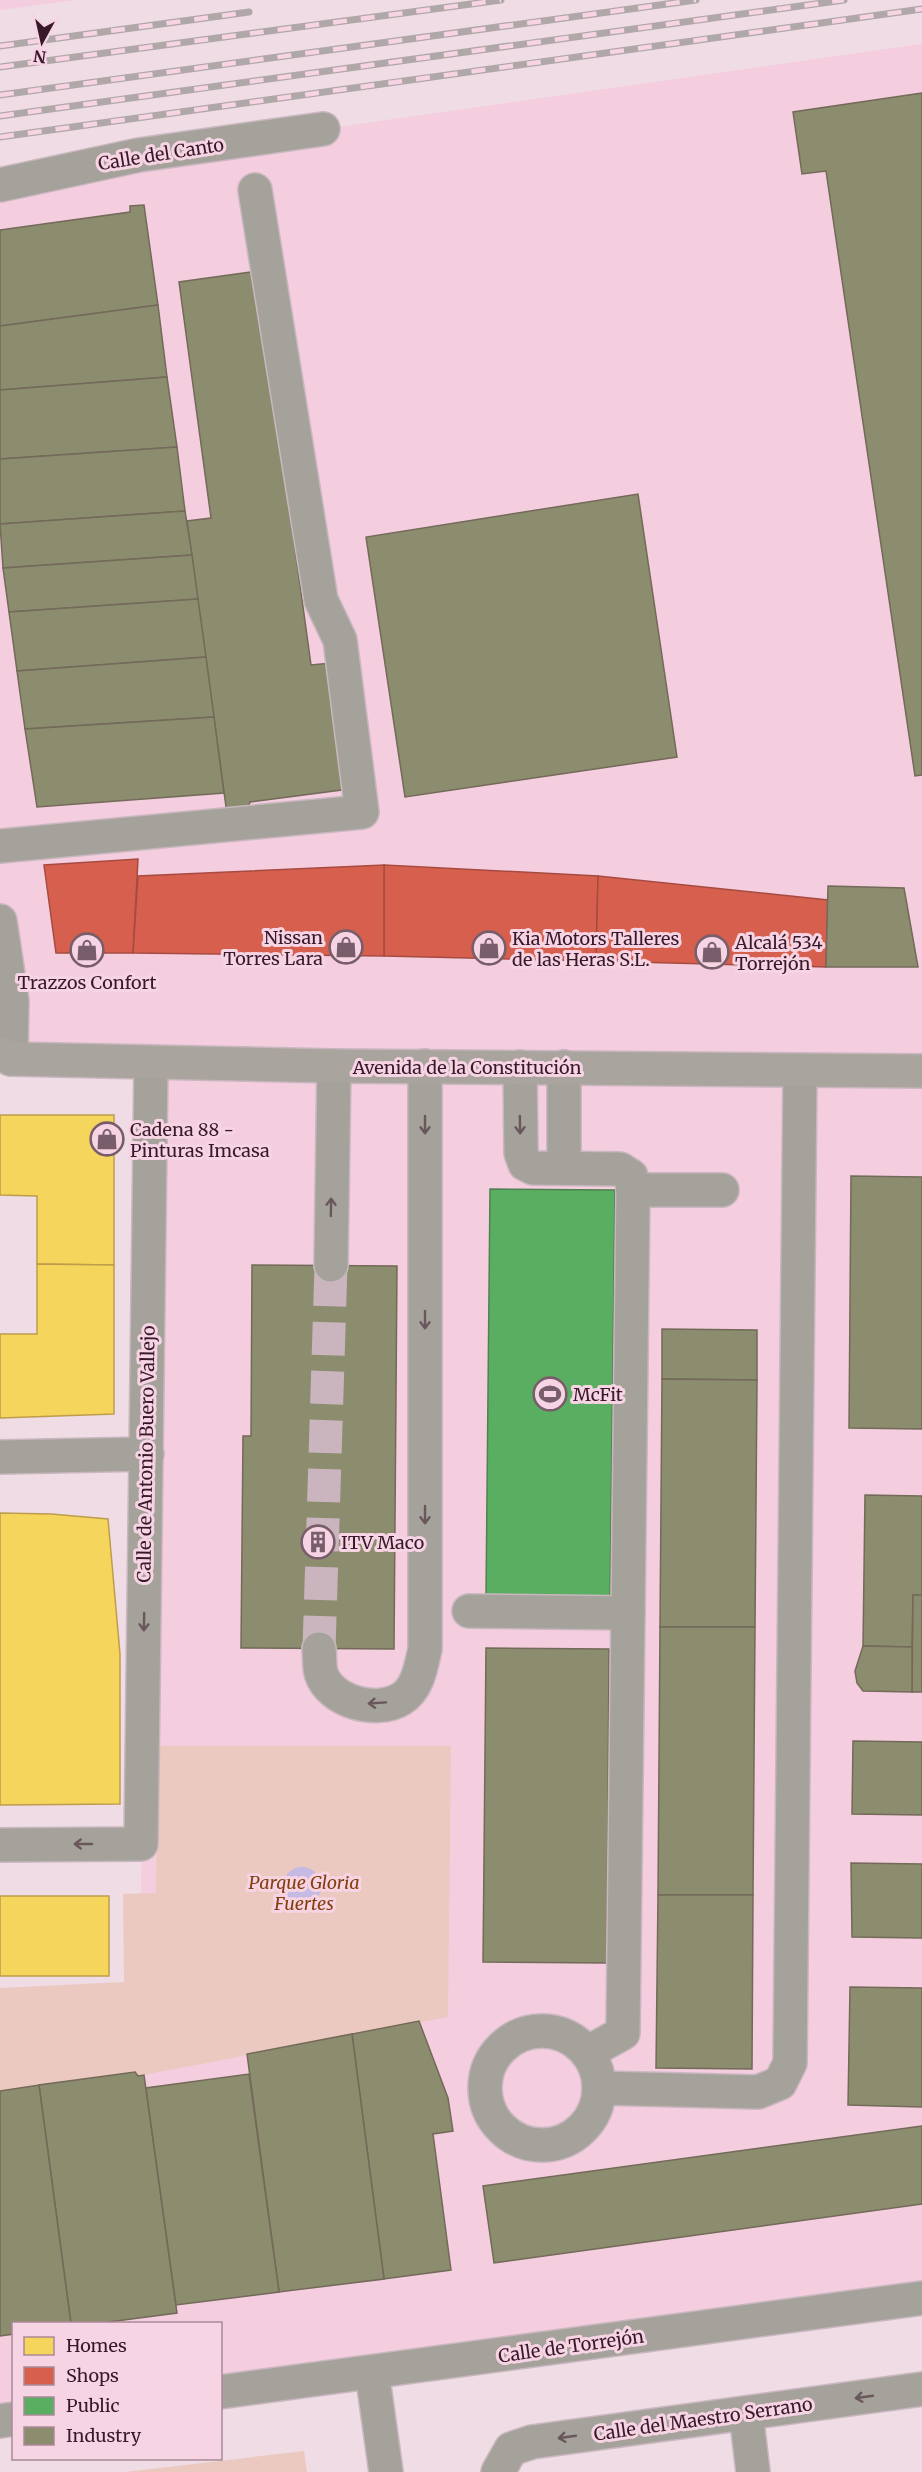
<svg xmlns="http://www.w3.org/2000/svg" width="922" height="2472" font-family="Merriweather,serif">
	<rect width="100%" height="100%" fill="#efdce4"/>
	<!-- built -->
	<g fill="#f4cdde">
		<polygon points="0,0 76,0 0,10"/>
		<polygon points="922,44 922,2298 221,2392 220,2324 14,2324 13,2419 0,2421 0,2074 139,2056 151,1064 11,1059 0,921 0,185 323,129"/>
	</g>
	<!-- green -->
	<g fill="#ecc9c0">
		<polygon points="158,1746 451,1746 448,2017 138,2076 135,2072 0,2091 0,1988 124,1982 123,1894 156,1893"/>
		<polygon points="304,2451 307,2472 125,2472"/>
	</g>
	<!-- water -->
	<circle fill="#c4bae4" cx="302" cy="1886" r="19"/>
	<!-- homes -->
	<g fill="#f6d55c" stroke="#bd9d4d" stroke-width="1.5">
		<polygon points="0,1115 114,1115 114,1265 37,1264 37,1196 0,1195"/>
		<polygon points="37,1264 114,1265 114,1414 0,1418 0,1334 37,1334"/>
		<polygon points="0,1513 51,1514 108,1519 120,1654 120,1804 0,1805"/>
		<rect x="0" y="1896" width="109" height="80"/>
	</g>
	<!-- shops -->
	<g fill="#d6604d" stroke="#a74b42" stroke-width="1.5">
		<polygon points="138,859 133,953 56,953 44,865"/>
		<polygon points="384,865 598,876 596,961 384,956"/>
		<polygon points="384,865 384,956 133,953 138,876"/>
		<polygon points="598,876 828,900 826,967 596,961"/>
	</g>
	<!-- public -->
	<polygon fill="#5aae61" stroke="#508150" stroke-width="1.5" points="490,1189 615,1190 610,1599 486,1598"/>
	<!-- industry -->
	<g fill="#8c8c6e" stroke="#736a59" stroke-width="1.5">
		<polygon points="922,93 922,775 915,776 826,171 802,174 793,112"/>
		<polygon points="144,205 158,305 0,326 0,230 130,212 130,206"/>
		<polygon points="257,271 311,665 331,663 349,789 250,802 248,808 227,814 187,521 211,518 179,282"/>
		<polygon points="158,305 167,377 0,390 0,326"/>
		<polygon points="167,377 177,447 0,459 0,390"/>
		<polygon points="177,447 185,511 0,524 0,459"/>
		<polygon points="638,494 677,757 405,797 366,537"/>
		<polygon points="185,511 192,555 3,568 0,524"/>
		<polygon points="192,555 198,599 9,612 3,568"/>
		<polygon points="198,599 206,657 17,671 9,612"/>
		<polygon points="206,657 214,717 25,729 17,671"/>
		<polygon points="214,717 224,793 37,807 25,729"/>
		<polygon points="828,886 904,888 918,967 826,967"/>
		<polygon points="851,1176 922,1177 922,1429 849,1428"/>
		<polygon points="252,1265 397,1266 394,1649 241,1648 243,1436 251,1436"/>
		<polygon points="662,1329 757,1330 757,1380 662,1379"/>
		<polygon points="662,1379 757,1380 755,1627 660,1627"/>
		<polygon points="865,1495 922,1496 922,1595 913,1595 912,1647 863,1646"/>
		<polygon points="913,1595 922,1595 922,1692 912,1692"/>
		<polygon points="660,1627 755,1627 753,1895 658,1895"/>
		<polygon points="863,1646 912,1647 912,1692 863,1691 857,1683 855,1671"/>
		<polygon points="486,1648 609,1649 607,1963 483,1962"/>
		<polygon points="853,1741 922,1742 922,1815 852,1814"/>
		<polygon points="851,1863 922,1864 922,1938 852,1937"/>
		<polygon points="658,1895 753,1895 752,2069 656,2068"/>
		<polygon points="850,1987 922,1988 922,2107 848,2105"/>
		<polygon points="419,2021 448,2098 453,2131 433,2134 451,2270 384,2279 352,2034"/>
		<polygon points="352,2034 384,2279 279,2292 247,2054"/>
		<polygon points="135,2072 138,2076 144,2075 177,2313 93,2324 71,2324 39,2085"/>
		<polygon points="249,2074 279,2292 176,2305 146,2088"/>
		<polygon points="39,2085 71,2324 14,2324 14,2334 0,2336 0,2091"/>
		<polygon points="922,2126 922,2204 494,2263 483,2186"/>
	</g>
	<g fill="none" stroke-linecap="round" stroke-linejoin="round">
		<!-- minor-tunnel -->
		<polyline stroke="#cab5bf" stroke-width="33" stroke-dasharray="33 16" stroke-linecap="butt" points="319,1649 331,1265"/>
		<!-- minor casing -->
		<g stroke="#c9b7bf" stroke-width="36">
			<g id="minor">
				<polyline points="0,185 139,155 323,129"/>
				<polyline points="0,846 362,812 340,640 321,600 255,190"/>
				<polyline points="0,921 12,1001 11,1059"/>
				<polyline points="520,1067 521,1153 525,1164 533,1168 620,1169 631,1176 633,1190 623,2033 587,2053"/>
				<polyline points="564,1168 564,1067"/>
				<polyline points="633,1190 722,1190"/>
				<polyline points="331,1265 334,1066"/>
				<polyline points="0,1457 147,1454"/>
				<polyline points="469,1611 628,1613"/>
				<path d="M319,1649c1,7 0,17 2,24 9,29 55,41 80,26 17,-10 20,-33 24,-50v-583"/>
				<polyline points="0,1845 141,1844 151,1064"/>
				<circle cx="542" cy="2088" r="57"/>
				<polyline points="599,2088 758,2092 780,2083 790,2063 800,1071"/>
				<polyline points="372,2372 386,2472"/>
				<polyline points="220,2392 922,2298"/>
				<polyline points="746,2413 753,2472"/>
				<polyline points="0,2421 14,2419"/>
				<polyline points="498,2472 511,2449 532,2442 922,2389"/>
			</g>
		</g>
		<!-- major casing -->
		<g stroke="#c9b7bf" stroke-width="36">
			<polyline id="major" points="0,1053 11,1059 334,1066 922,1071"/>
		</g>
		<!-- minor -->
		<use href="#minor" stroke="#a4a29b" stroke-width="33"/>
		<!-- major -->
		<use href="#major" stroke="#aaa49e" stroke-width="33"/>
		<!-- rail casing -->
		<g stroke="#b0a7a8" stroke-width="7">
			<g id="rail">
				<polyline points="0,46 249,12"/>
				<polyline points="0,67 501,0"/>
				<polyline points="0,95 696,0"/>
				<polyline points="0,116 844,0"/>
				<polyline points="0,137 922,9"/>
			</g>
		</g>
		<!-- rail -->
		<use href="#rail" stroke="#f7d4e3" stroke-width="4.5" stroke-dasharray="14" stroke-linecap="butt"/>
	</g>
	<!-- one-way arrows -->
	<defs><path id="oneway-shaft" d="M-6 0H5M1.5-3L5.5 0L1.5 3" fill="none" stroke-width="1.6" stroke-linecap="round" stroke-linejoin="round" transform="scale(1.5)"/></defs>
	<g stroke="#69575c">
		<use href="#oneway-shaft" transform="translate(425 1125) rotate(90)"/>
		<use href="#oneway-shaft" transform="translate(520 1125) rotate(89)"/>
		<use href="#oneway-shaft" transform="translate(331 1207) rotate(-89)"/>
		<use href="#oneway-shaft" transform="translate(425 1320) rotate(90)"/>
		<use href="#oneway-shaft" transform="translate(425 1515) rotate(90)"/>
		<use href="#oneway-shaft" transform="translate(144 1622) rotate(91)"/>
		<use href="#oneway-shaft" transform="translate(377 1703) rotate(176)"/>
		<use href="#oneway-shaft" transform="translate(83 1844) rotate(180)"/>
		<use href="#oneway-shaft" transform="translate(864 2397) rotate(172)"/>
		<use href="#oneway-shaft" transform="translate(567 2437) rotate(172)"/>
	</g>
	<!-- icons -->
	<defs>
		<g id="shop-ring" transform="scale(1.725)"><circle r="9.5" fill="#f7d4e3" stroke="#785d6a" stroke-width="1.5"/><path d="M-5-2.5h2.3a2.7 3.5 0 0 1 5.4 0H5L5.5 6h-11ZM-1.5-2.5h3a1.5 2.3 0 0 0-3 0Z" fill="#785d6a"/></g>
		<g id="stadium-ring" transform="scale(1.725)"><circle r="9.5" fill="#f7d4e3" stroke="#785d6a" stroke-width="1.5"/><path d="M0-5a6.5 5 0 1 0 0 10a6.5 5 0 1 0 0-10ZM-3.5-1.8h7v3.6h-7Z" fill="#785d6a"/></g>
		<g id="building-ring" transform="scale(1.725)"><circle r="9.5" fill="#f7d4e3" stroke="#785d6a" stroke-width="1.5"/><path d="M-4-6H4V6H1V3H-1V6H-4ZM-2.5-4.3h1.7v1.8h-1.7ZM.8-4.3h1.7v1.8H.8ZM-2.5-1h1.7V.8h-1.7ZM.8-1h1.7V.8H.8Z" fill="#785d6a"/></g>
	</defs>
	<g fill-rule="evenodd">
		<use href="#shop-ring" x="346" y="947"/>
		<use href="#shop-ring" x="489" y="948"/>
		<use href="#shop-ring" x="87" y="950"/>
		<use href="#shop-ring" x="712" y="952"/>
		<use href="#shop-ring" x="107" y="1139"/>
		<use href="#stadium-ring" x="550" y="1394"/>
		<use href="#building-ring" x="318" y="1542"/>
	</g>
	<g text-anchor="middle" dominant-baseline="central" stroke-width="6" stroke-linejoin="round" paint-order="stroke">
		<!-- street labels -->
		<g font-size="18" fill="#381929" stroke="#f7d4e3">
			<text transform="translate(161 154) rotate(-9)">Calle del Canto</text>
			<text x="467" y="1067">Avenida de la Constitución</text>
			<text transform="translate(146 1454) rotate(-89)">Calle de Antonio Buero Vallejo</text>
			<text transform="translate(571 2346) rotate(-8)">Calle de Torrejón</text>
			<text transform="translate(703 2419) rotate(-8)">Calle del Maestro Serrano</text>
		</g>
		<!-- poi labels -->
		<g font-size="18" fill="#381929" stroke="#f7d4e3" text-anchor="start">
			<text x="323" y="937" text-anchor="end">Nissan<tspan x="323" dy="21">Torres Lara</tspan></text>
			<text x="512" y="938">Kia Motors Talleres<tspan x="512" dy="21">de las Heras S.L.</tspan></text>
			<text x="735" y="942">Alcalá 534<tspan x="735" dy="21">Torrejón</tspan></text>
			<text x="87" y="982" text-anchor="middle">Trazzos Confort</text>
			<text x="130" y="1129">Cadena 88 -<tspan x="130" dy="21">Pinturas Imcasa</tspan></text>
			<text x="573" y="1394">McFit</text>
			<text x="341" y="1542">ITV Maco</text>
		</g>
		<!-- park labels -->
		<g font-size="18" font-style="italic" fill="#833e0c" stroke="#f7d4e3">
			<text x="304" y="1882">Parque Gloria<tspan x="304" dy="21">Fuertes</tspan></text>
		</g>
	</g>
	<!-- legend -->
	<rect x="12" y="2322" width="210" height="138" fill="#f7d4e3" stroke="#ab8999" stroke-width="1.5"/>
	<rect x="24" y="2337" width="30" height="18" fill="#f6d55c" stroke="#ab8999" stroke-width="1.5"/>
	<text x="66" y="2352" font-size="18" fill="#381929">Homes</text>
	<rect x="24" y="2367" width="30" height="18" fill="#d6604d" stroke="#ab8999" stroke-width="1.5"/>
	<text x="66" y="2382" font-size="18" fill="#381929">Shops</text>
	<rect x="24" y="2397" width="30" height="18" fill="#5aae61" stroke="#ab8999" stroke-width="1.5"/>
	<text x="66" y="2412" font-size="18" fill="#381929">Public</text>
	<rect x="24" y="2427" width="30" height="18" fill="#8c8c6e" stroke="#ab8999" stroke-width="1.5"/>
	<text x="66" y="2442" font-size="18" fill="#381929">Industry</text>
	<!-- north arrow -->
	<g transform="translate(42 42) rotate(188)" stroke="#f7d4e3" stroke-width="4.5" paint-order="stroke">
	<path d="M0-4.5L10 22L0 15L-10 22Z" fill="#381929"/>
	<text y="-9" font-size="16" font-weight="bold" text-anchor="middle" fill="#381929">N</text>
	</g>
</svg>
